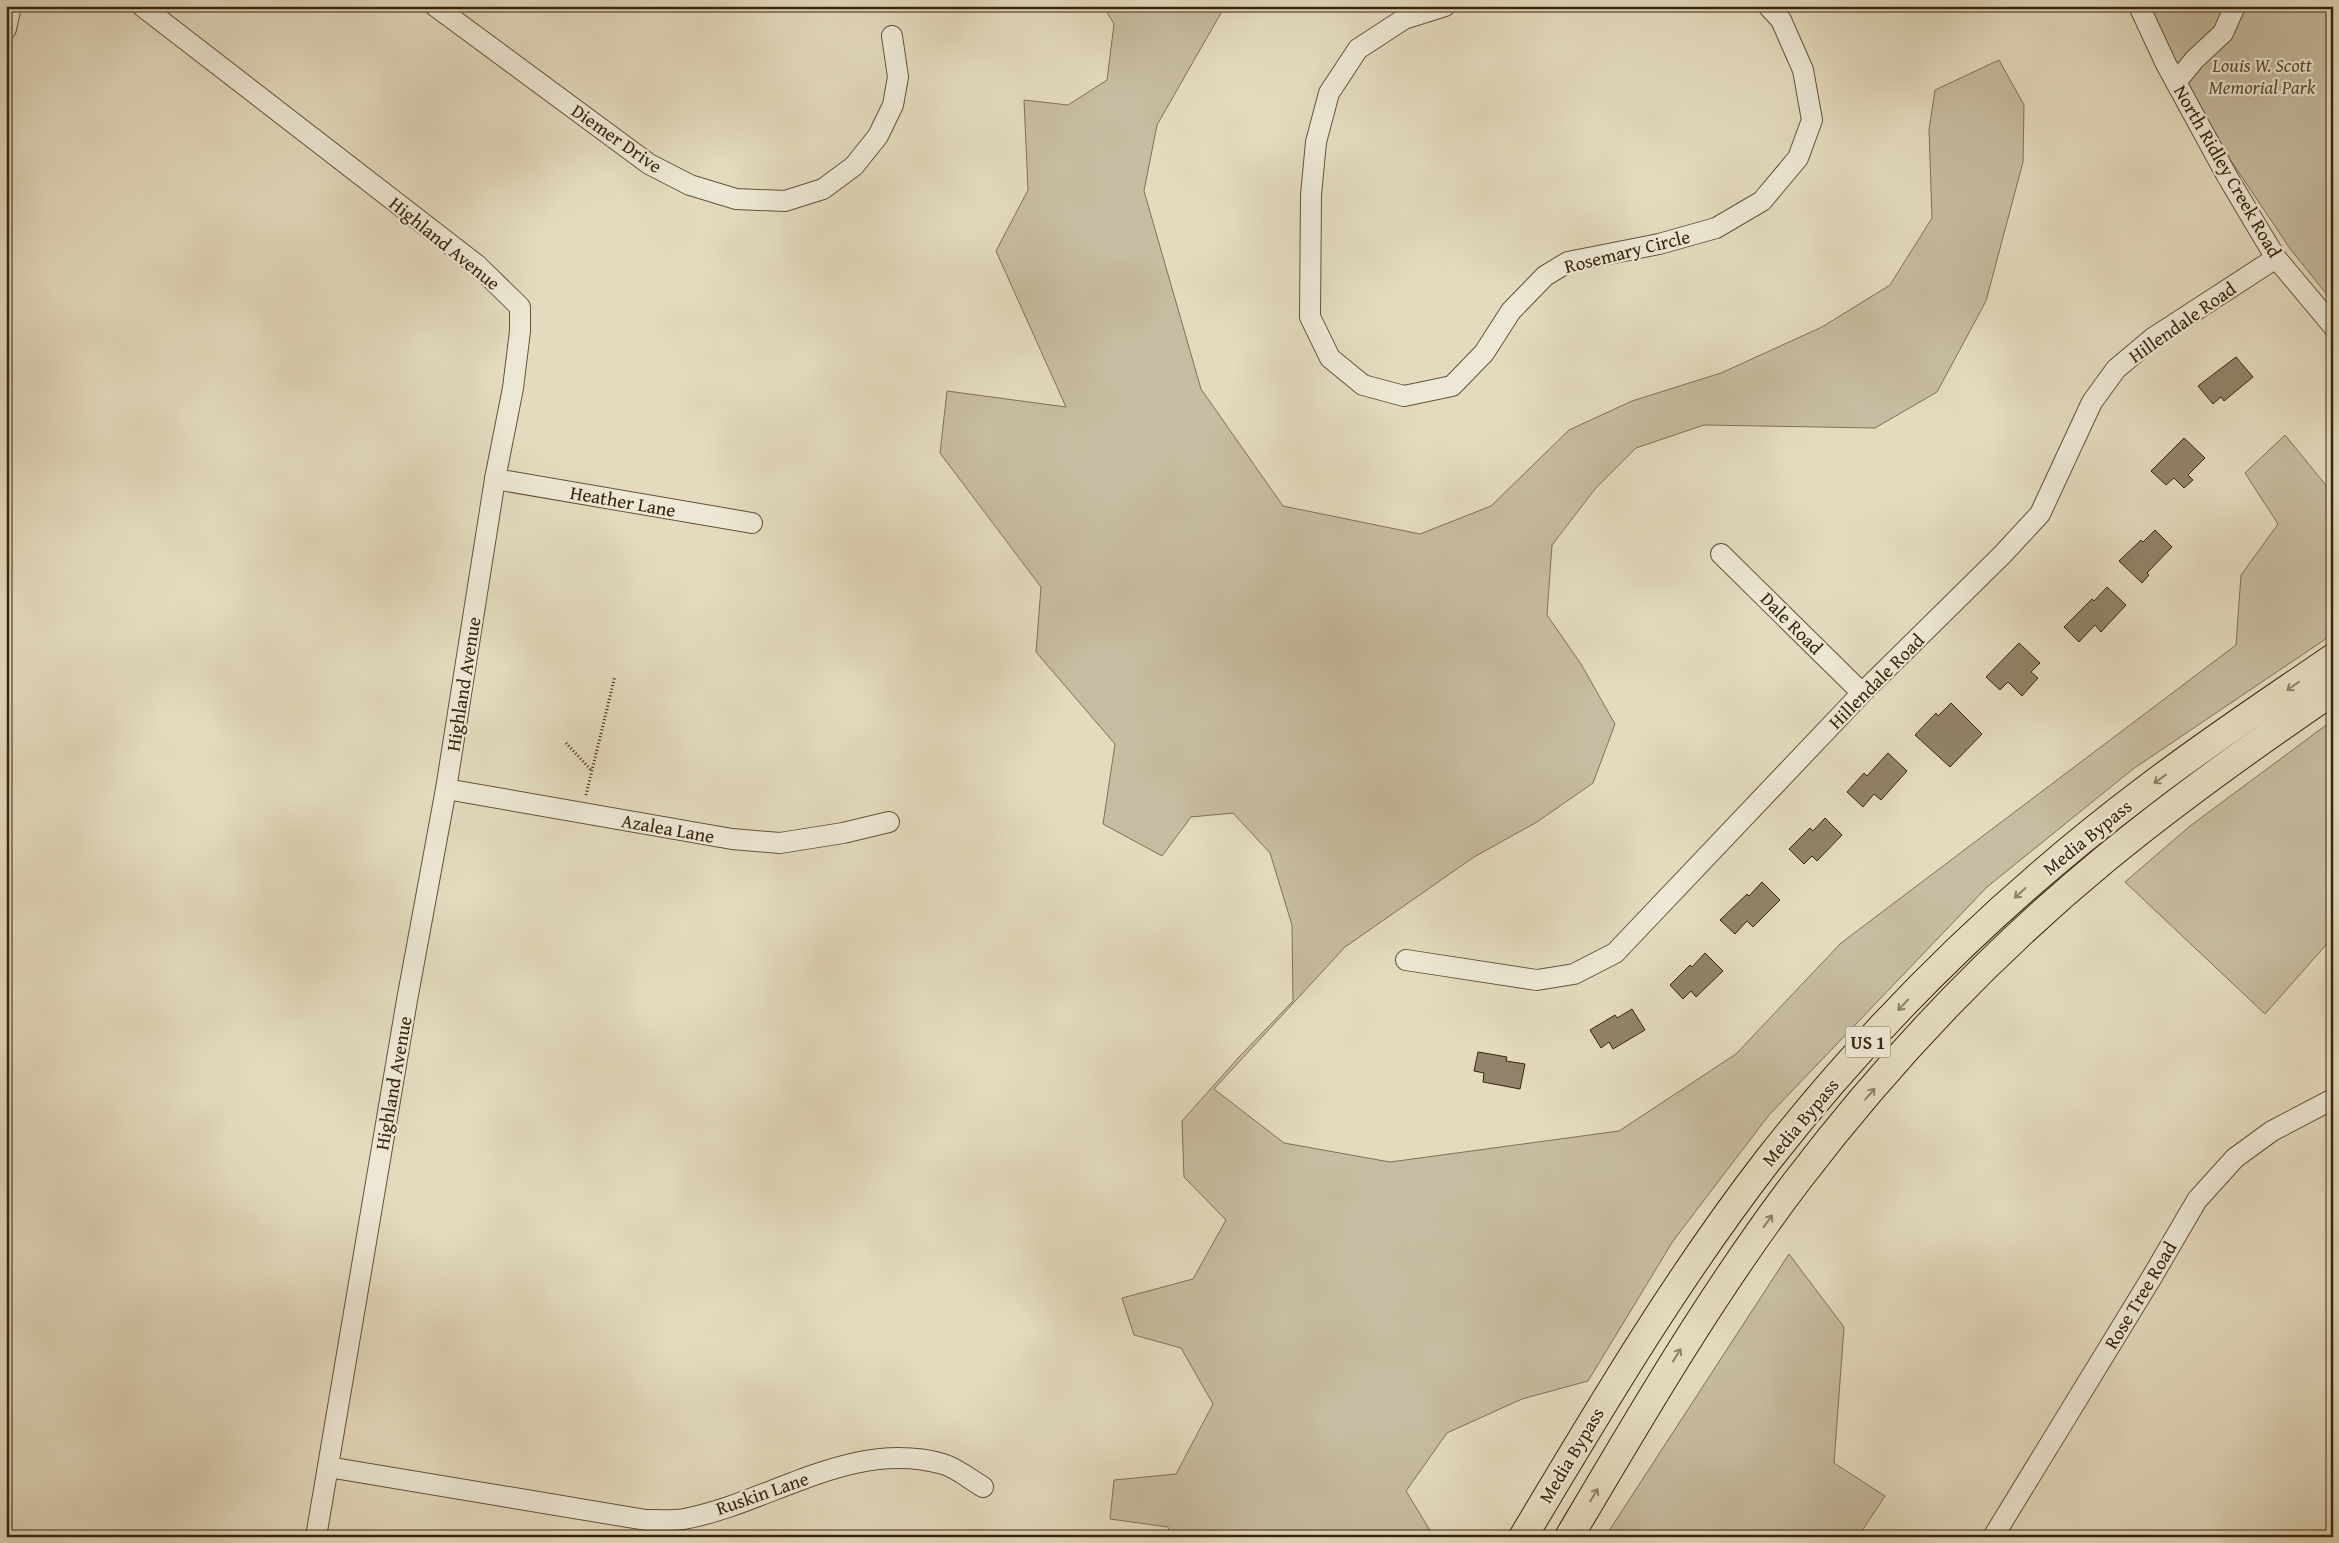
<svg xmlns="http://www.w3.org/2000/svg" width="2339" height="1543" font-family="'Gentium Book Plus',serif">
	<rect width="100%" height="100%" fill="#e4dbbf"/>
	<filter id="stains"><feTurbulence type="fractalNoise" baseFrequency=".004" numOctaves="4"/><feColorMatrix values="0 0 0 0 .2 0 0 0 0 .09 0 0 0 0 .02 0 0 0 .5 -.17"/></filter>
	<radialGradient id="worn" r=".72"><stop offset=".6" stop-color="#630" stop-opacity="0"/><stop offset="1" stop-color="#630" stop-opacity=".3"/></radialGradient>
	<!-- green -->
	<g fill="#c7bca1" stroke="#807057">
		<polygon points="1103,6 1225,6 1157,125 1144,191 1201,389 1283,506 1420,534 1491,506 1569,430 1632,401 1721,373 1822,327 1890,285 1932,218 1929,130 1935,90 1999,60 2024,105 2023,162 1986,301 1937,392 1875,428 1704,425 1636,448 1595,489 1552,545 1547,615 1581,664 1615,724 1593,783 1537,822 1474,857 1345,947 1214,1089 1284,1143 1390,1162 1619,1131 1736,1054 1841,943 2236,645 2241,575 2278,524 2245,473 2285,435 2333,494 2333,634 2133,769 1987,887 1769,1115 1673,1241 1588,1381 1522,1399 1447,1433 1406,1491 1434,1537 1170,1537 1168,1527 1110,1519 1114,1480 1176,1474 1213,1404 1181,1348 1134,1335 1122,1298 1193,1279 1226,1220 1184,1177 1182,1121 1239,1057 1293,1001 1292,925 1270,853 1233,813 1191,817 1162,856 1103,824 1115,744 1036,652 1041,587 940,453 947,391 1066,407 996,251 1028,190 1024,100 1068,105 1107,80 1114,24"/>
		<polygon points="2147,6 2333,6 2333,302 2291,250 2215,137"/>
		<polygon points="2333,720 2333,937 2265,1014 2125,882 2190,826"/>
		<polygon points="1789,1254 1844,1327 1834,1463 1885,1496 1858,1537 1605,1537"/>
	</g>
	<!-- building -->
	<g fill="#91836a" stroke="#38240d">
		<polygon points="2236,357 2253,377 2224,401 2221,397 2213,404 2198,386"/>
		<polygon points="2184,438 2205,458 2188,475 2193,480 2184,488 2174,478 2166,485 2151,471"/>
		<polygon points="2155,530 2172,547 2147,573 2149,575 2142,583 2119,561 2141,540 2143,542"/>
		<polygon points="2107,587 2126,605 2101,632 2095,625 2079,642 2064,627 2092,599 2094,601"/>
		<polygon points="2019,643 2040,663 2031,672 2038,678 2022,696 2008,682 2000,690 1986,677"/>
		<polygon points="1951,703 1982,734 1950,767 1915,735 1936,713 1938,716"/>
		<polygon points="1888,753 1907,771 1881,800 1874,794 1863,807 1847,792 1864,773 1867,776"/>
		<polygon points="1825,818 1842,835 1817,861 1812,856 1804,864 1789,849 1810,828 1813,831"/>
		<polygon points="1762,882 1780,900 1753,927 1747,921 1735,934 1720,920 1747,894 1749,896"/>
		<polygon points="1705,953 1723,971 1696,997 1691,991 1683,999 1670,985 1690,965 1692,967"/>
		<polygon points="1632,1009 1645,1030 1613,1049 1609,1042 1601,1048 1590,1030 1615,1015 1617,1018"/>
		<polygon points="1478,1052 1507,1057 1506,1061 1525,1064 1520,1089 1483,1082 1484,1073 1474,1071"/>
	</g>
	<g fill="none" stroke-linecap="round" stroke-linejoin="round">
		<!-- minor casing -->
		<g stroke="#63523a" stroke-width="22">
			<g id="minor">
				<polyline points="142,6 477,265 520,307 520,331 513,388 495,479 446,789 407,1000 316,1537"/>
				<polyline points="435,6 649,164 690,185 736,199 785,201 823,189 854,166 878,136 893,105 898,77 892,36"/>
				<polyline points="1445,6 1404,19 1358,49 1329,93 1316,142 1311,195 1310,317 1330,358 1363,385 1404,396 1452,386 1484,353 1511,311 1545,276 1568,262 1659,244 1716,228 1762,201 1798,158 1812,120 1803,70 1781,20 1768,6"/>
				<polyline points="2139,6 2166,64 2227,176 2259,230 2276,258 2333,326"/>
				<polyline points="6,29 11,6"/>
				<polyline points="2176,82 2195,59 2223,33 2235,6"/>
				<polyline points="495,479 752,523"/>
				<polyline points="1721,554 1862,693"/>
				<polyline points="446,789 732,839 780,843 843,833 889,822"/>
				<polyline points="1406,960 1537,980 1574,974 1615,953 1862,693 2002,555 2040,514 2092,402 2116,369 2153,338 2276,258"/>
				<path d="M328,1467l318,53c12,0 26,1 38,-1 86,-16 168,-81 259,-55 14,4 28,16 40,23"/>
				<polyline points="1993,1537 2152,1277 2197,1200 2235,1158 2272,1131 2333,1099"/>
			</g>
		</g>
		<!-- highway casing -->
		<g stroke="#38240d" stroke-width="30">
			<g id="highway">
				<path d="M1523,1537c77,-129 153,-258 245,-377 108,-138 236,-263 376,-369 61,-47 125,-89 189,-133"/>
				<path d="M1569,1537c72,-122 143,-244 228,-356 89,-117 194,-228 308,-322 73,-60 150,-115 228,-168"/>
			</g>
		</g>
		<!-- path -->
		<g stroke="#38240d" stroke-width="3" stroke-dasharray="1 2.5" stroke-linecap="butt">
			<polyline points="566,743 591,770"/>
			<polyline points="586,795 615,676"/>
		</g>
		<!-- minor -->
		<use href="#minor" stroke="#ede8d5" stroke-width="20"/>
		<!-- highway -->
		<use href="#highway" stroke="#e4dbbf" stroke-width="28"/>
	</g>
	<!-- one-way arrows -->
	<defs><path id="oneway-shaft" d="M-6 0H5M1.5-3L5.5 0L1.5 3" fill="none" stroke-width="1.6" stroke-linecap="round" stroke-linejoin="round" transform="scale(1.25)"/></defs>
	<g stroke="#8e8066">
		<use href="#oneway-shaft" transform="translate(2293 686) rotate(145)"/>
		<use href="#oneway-shaft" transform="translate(2160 779) rotate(144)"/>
		<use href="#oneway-shaft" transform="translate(2020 893) rotate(138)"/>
		<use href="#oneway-shaft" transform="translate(1903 1005) rotate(133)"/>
		<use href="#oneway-shaft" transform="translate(1870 1094) rotate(-49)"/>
		<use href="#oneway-shaft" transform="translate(1768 1221) rotate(-54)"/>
		<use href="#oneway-shaft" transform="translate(1677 1355) rotate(-58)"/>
		<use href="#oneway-shaft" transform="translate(1594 1495) rotate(-59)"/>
	</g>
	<g text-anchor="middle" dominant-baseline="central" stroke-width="4.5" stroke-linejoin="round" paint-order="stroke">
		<!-- shield labels -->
		<rect fill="#ede8d5" stroke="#6e5f49" stroke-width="1" x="1845.5" y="1026.5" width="45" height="31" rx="4"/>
		<g font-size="18" font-weight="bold" fill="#38240d">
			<text x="1868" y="1042">US 1</text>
		</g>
		<!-- park labels -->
		<g font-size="19" font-style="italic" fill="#5c4a32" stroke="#ede8d5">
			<text x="2262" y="65">Louis W. Scott<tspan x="2262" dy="22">Memorial Park</tspan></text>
		</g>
		<!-- street labels -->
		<g font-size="19" fill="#38240d" stroke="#ede8d5">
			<text transform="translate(617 138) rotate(35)">Diemer Drive</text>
			<text transform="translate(2228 171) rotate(60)">North Ridley Creek Road</text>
			<text transform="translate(445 243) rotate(39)">Highland Avenue</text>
			<text transform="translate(1627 251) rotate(-14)">Rosemary Circle</text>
			<text transform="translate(2182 322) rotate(-35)">Hillendale Road</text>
			<text transform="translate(623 501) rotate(10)">Heather Lane</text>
			<text transform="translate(1792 623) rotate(45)">Dale Road</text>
			<text transform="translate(1876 681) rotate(-45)">Hillendale Road</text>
			<text transform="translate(463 684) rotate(-81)">Highland Avenue</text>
			<text transform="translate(668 828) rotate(10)">Azalea Lane</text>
			<text transform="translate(2087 837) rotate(-39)">Media Bypass</text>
			<text transform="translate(393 1083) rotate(-80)">Highland Avenue</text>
			<text transform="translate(1800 1122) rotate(-50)">Media Bypass</text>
			<text transform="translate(2140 1295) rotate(-59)">Rose Tree Road</text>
			<text transform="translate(1571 1455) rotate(-59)">Media Bypass</text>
			<text transform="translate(762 1493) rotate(-19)">Ruskin Lane</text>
		</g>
	</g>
	<!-- margin -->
	<rect width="2339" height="1543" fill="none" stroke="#e4dbbf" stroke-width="25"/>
	<rect x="8" y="8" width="2324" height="1528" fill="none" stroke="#38240d" stroke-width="2.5"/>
	<rect x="12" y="12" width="2314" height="1518" fill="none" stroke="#38240d"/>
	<rect width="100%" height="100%" filter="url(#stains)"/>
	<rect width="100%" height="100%" fill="url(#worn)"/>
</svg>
